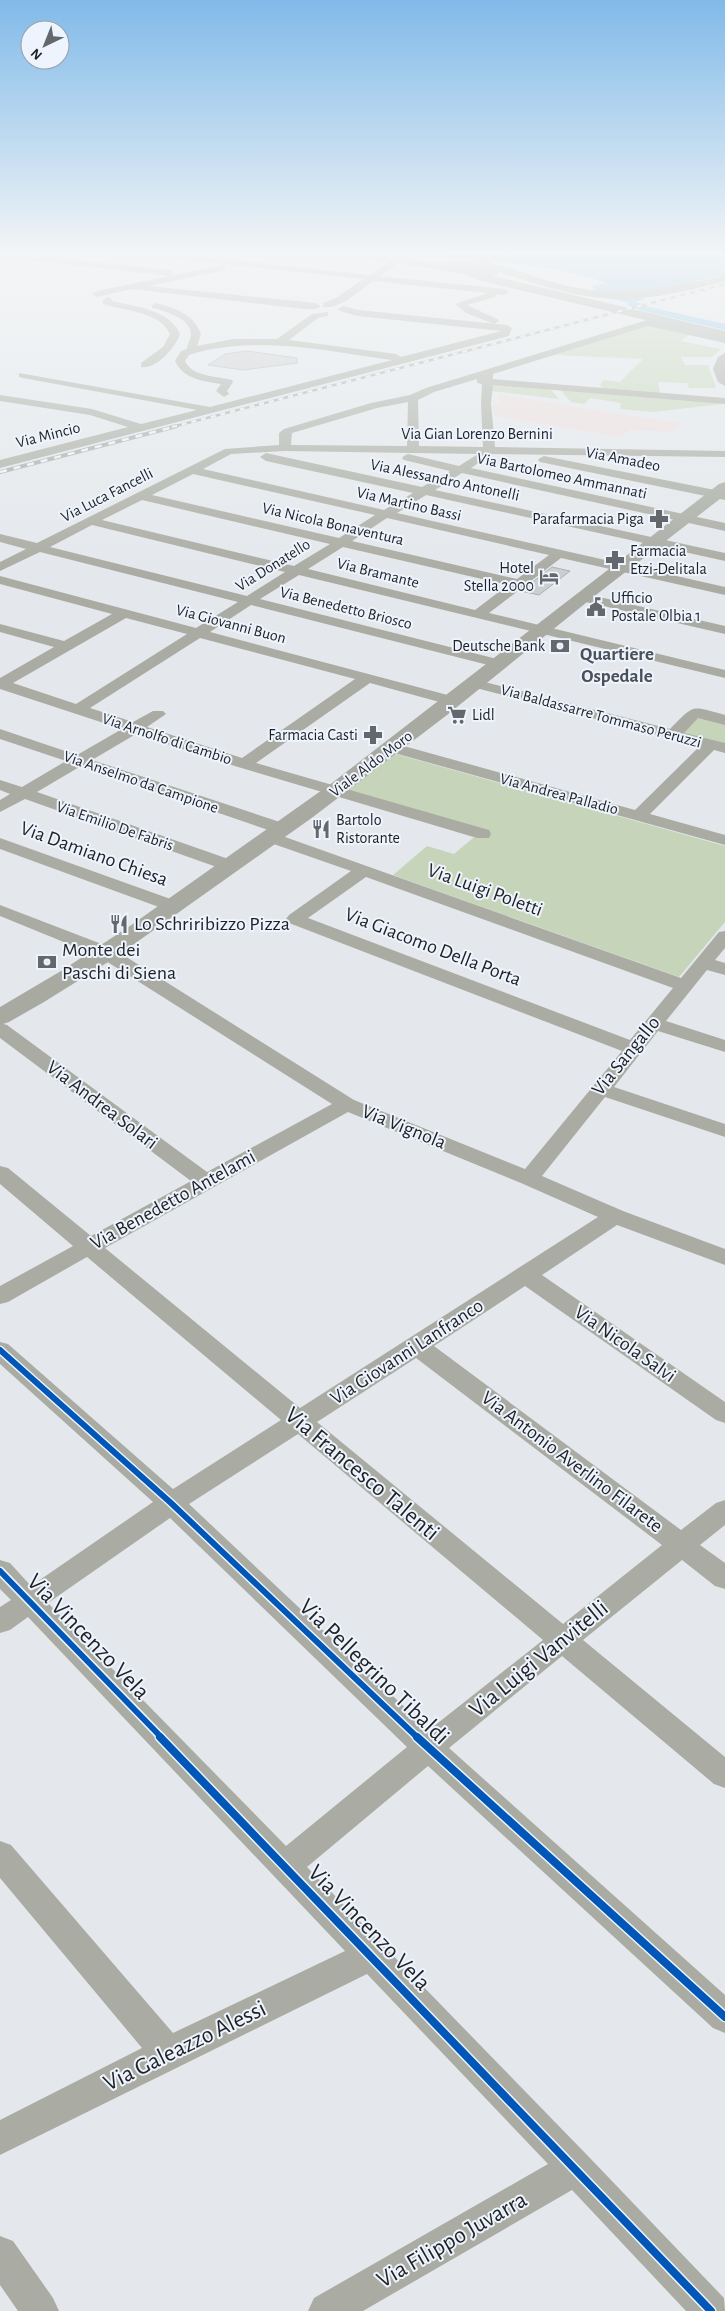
<svg xmlns="http://www.w3.org/2000/svg" width="725" height="2311" font-family="'Alegreya Sans',sans-serif">
	<rect width="100%" height="100%" fill="#e4e8ec"/>
	<!-- medical -->
	<polygon fill="#ebdede" points="498,394 684,424 671,432 630,430 621,437 494,416 493,404 499,404"/>
	<!-- green -->
	<g fill="#c6d5b9">
		<polygon points="648,325 689,335 680,341 721,349 712,357 681,357 685,365 708,365 716,388 689,388 687,383 658,382 660,393 603,388 600,385 603,380 620,382 643,359 555,355"/>
		<polygon points="501,383 549,387 559,399 491,391 491,386"/>
		<polygon points="559,388 720,402 722,404 653,412 620,409 621,403 590,398 584,404 571,402"/>
		<polygon points="697,715 725,723 725,745 683,734"/>
		<polygon points="396,754 725,846 725,922 679,977 393,875 427,846 454,854 479,833 346,791"/>
	</g>
	<!-- water -->
	<path fill="#87c4ea" d="M414,252h311v22l-85,21 5,4 -14,4 -30,-6 -9,-11 15,-3c-62,-22 -129,-21 -193,-31z"/>
	<g fill="none" stroke-linecap="round" stroke-linejoin="round">
		<!-- canal -->
		<polygon fill="#87c4ea" fill-rule="evenodd" points="631,300 649,307 725,324 725,330 643,311 628,305 628,301"/>
	</g>
	<!-- building -->
	<g fill="#cccfd2" stroke="#aeb0b3">
		<polygon points="247,351 297,358 297,363 243,370 208,365 225,354"/>
		<polygon points="552,567 570,571 539,595 521,591"/>
	</g>
	<g fill="none" stroke-linecap="round" stroke-linejoin="round">
		<!-- minor -->
		<g fill="#aaaca3" fill-rule="evenodd">
			<path d="M131,252h28l211,23 27,-18 5,3 -2,2 -20,14 124,13 5,3 -5,3 -8,-1 -1,3 -28,8 30,14 2,2 -5,3 -28,-11 -11,-9 33,-11 -115,-12c-13,9 -33,29 -50,26v-4l13,-5 27,-19 -228,-24z"/>
			<polygon points="31,255 170,270 175,273 170,276 28,260 27,258"/>
			<polygon points="222,265 225,266 225,270 149,286 316,303 321,306 316,309 304,309 132,289 97,297 92,294 97,291"/>
			<path d="M108,297l3,1 1,3c24,6 57,8 68,33 -4,13 -24,36 -39,33v-4l22,-16 7,-13c-10,-23 -47,-23 -67,-30v-4z"/>
			<path d="M156,303c19,5 38,11 45,31l-4,12 36,-7h44l35,-25 16,-2v4l-10,2 -29,22 107,14 5,3 100,-26 -144,-15 -17,-5 -2,-2 5,-3 15,4 149,15 5,3 -3,8 -509,132v-8l128,-33 -38,-12 -90,-14v-6l92,14 49,15 56,-14 -174,-32 -4,-1v-4l191,34 182,-47c-67,-9 -137,-26 -203,-5l-4,6c7,16 32,15 47,19l1,2 -6,9 2,3 -5,3 -8,-6 5,-7c-18,-3 -38,-5 -46,-23l6,-10 6,-2c0,-5 4,-10 4,-15 0,-16 -27,-23 -38,-26l-2,-2z"/>
			<path d="M647,320l78,17v6l-77,-17 -155,48v5l232,19v6l-232,-19 -2,18 4,44 230,4v6l-233,-3 -21,14 254,55v8l-263,-58 -27,17 290,63v8l-299,-66 -29,18 328,74v8l-164,-37 -72,55 236,57v8l-426,-103 -39,24 245,62 2,3 -7,4 -249,-63 -41,27 249,66 3,3 -8,5 -84,-23 -114,80 233,67 2,4 -2,4h-12l-239,-71 -102,-33 -44,26 197,65 2,4 -2,4h-12l-196,-67 -44,26 200,70 3,4 -3,4h-12l-200,-71 -25,13v-12l10,-6 -10,-4v-10l22,7 44,-26 -66,-22v-10l77,26 45,-26 -122,-40v-11l54,-31 -54,-15v-8l64,17 48,-27 -112,-30v-8l196,52 42,-26 -198,-50 -40,19v-9l26,-13 -26,-7v-8l37,9 188,-94 54,-4v-12l5,-4 87,-26 39,-8 16,-7zM477,379v4l5,1 -1,19 2,44 -64,-1 -1,-46 16,-8zM408,402l-1,44 -116,-1 1,-12 85,-25zM285,451l193,3 -19,12 -51,-12 -4,2 -2,2 2,2 46,11 -28,16 -156,-34 -6,4 6,4 147,32 -29,17 -181,-41 28,-15zM193,474l182,41 -36,23 -187,-43zM142,500l188,44 -36,22 -192,-46zM387,518l162,37 -32,24 -165,-38zM92,525l193,47 -38,24 -197,-49zM343,547l165,38 -33,25 -167,-41zM126,618l61,16 -111,70 -63,-21zM200,638l155,41 -113,79 -95,-31 19,-13 -3,-3h-10l-20,11 -43,-14z"/>
			<polygon points="544,456 725,492 725,500 540,462 538,460 540,458"/>
			<polygon points="582,593 725,626 725,634 577,600 575,597 577,594"/>
			<path d="M477,680l193,49c26,-26 20,-23 55,-14v10l-27,-7 -14,15 41,10v10l-11,-3 -64,64 75,21v10l-338,-94 -2,-3 2,-3 6,-2 242,67 65,-64 -228,-59 -2,-3z"/>
			<path d="M271,832l410,146 38,-46 6,-1v17l-10,12 10,3v12l-18,-5 -41,51 59,19v12l-67,-21 -44,56 111,37v13l-120,-40 -63,79 81,35 102,38v16l-108,-40 -75,50 183,127v21l-9,-3 -191,-134 -91,60 247,184 35,-27 9,-3v25l-25,20 25,18v26l-10,-3 -33,-26 -99,80 142,117v31l-11,-4 -152,-128 -113,92 276,247v38l-12,-5 -285,-262 -121,101 281,289 136,142 1,13h-39l-114,-121 -209,121h-55l6,-13 234,-134 -181,-190 -367,181v-35l142,-72 -142,-170v-37l11,4 162,188 172,-82 -317,-334 -18,13 -10,3v-26l11,-7 -11,-11v-29l10,3 21,23 122,-84 -153,-138v-22l8,2 165,145 108,-69 -194,-163 -79,45 -8,2v-18l73,-40 -73,-62v-18l8,2 83,68 100,-55 -191,-143v-15l7,2 200,147 125,-68 -234,-148 -98,-40v-11l112,43 242,152 171,69 97,-118 -333,-128 -3,-4 3,-4 62,-44 -86,-30 -2,-4 2,-4zM366,877l307,111 -43,52 -322,-122zM348,1112l173,71 77,34 -298,191 -195,-160zM416,1358l246,187 -99,79 -246,-202zM298,1434l245,206 -114,90 -240,-226zM170,1518l237,229 -121,99 -238,-243z"/>
			<polygon points="0,838 179,902 182,906 179,910 167,910 0,849"/>
			<polygon points="0,2236 13,2241 53,2298 59,2311 18,2311 0,2285"/>
		</g>
		<!-- tertiary -->
		<path fill="#aaaca3" fill-rule="evenodd" d="M497,265c22,5 44,14 66,20 56,13 107,3 162,-10v6c-44,12 -87,22 -132,16 -35,-4 -67,-17 -100,-27l-2,-2z"/>
		<!-- secondary -->
		<g fill="#a8aaa2" fill-rule="evenodd">
			<polygon points="314,252 352,252 428,262 485,260 504,269 493,276 725,331 725,339 478,280 468,275 397,263 320,255"/>
			<polygon points="725,353 725,386 718,382 713,369 718,357"/>
			<polygon points="725,482 725,495 592,598 447,715 313,817 113,959 44,1002 9,1022 0,1025 0,1007 61,971 130,926 332,783 719,484"/>
		</g>
		<!-- primary -->
		<polygon fill="#acaca5" fill-rule="evenodd" points="0,252 18,252 16,254 0,258"/>
		<!-- rail-far1 casing -->
		<g stroke="#a8a9a8" stroke-width="2.5">
			<polyline id="rail-far1" points="172,427 725,284"/>
		</g>
		<!-- rail casing -->
		<g stroke="#a8a9a8" stroke-width="4">
			<polyline id="rail" points="0,472 177,426"/>
		</g>
		<!-- rail-far1 -->
		<use href="#rail-far1" stroke="#eef4fd" stroke-width="2" stroke-dasharray="5" stroke-linecap="butt"/>
		<!-- rail -->
		<use href="#rail" stroke="#eef4fd" stroke-width="2.5" stroke-dasharray="7" stroke-linecap="butt"/>
		<!-- cycleway-far1 casing -->
		<g stroke="#eef4fd" stroke-width="9">
			<g id="cycleway-far1">
				<polyline points="0,1350 171,1503 418,1738"/>
				<polyline points="0,1571 162,1738"/>
			</g>
		</g>
		<!-- cycleway casing -->
		<g stroke="#eef4fd" stroke-width="11">
			<g id="cycleway">
				<polyline points="160,1737 711,2311"/>
				<polyline points="417,1737 725,2017"/>
			</g>
		</g>
		<!-- cycleway-far1 -->
		<use href="#cycleway-far1" stroke="#0057b8" stroke-width="6"/>
		<!-- cycleway -->
		<use href="#cycleway" stroke="#0057b8" stroke-width="8"/>
	</g>
	<!-- sky -->
	<linearGradient id="sky" x2="0" y2="1"><stop stop-color="#81bae9"/><stop offset="0.44" stop-color="#f3f5f6"/><stop offset="1" stop-color="#f3f5f6" stop-opacity="0"/></linearGradient>
	<rect width="725" height="575" fill="url(#sky)"/>
	<!-- icons -->
	<defs>
		<g id="pharmacy-bare" transform="scale(1.5)"><path d="M-2-6h4v4h4v4h-4v4h-4v-4h-4v-4h4Z" fill="#64676b" stroke="#eef4fd" stroke-width="2.5" paint-order="stroke"/></g>
		<g id="hotel-bare" transform="scale(1.5)"><path d="M-6-4.5h1.5V1H6V5H4.5V3h-9V5H-6ZM-4 0a1.8 1.8 0 1 1 3.6 0ZM.5 0V-2.5h3Q6-2.5 6 0Z" fill="#64676b" stroke="#eef4fd" stroke-width="2.5" paint-order="stroke"/></g>
		<g id="civic-bare" transform="scale(1.5)"><path d="M-.6-6.5H3V-4.5H.6V-3L4-1V1h2V6H-6V1h2V-1L-.6-3ZM-1.2 2.5V6h2.4V2.5Z" fill="#64676b" stroke="#eef4fd" stroke-width="2.5" paint-order="stroke"/></g>
		<g id="bank-bare" transform="scale(1.5)"><path d="M-6-4H6V4H-6ZM0-2.3a2.3 2.3 0 1 0 0 4.6a2.3 2.3 0 1 0 0-4.6Z" fill="#64676b" stroke="#eef4fd" stroke-width="2.5" paint-order="stroke"/></g>
		<g id="supermarket-bare" transform="scale(1.5)"><path d="M-6-5.5h2.5l.6 2H6L4.5 2H-2.5L-4.4-4H-6ZM-1.5 3.2a1.3 1.3 0 1 0 .1 0ZM3 3.2a1.3 1.3 0 1 0 .1 0Z" fill="#64676b" stroke="#eef4fd" stroke-width="2.5" paint-order="stroke"/></g>
		<g id="restaurant-bare" transform="scale(1.5)"><path d="M-5-6h1v4h1v-4h1v4h1v-4h1v5L-1.5 .5V6h-2V.5L-5-1ZM5-6V6H3V1.5H1.5Q1.5-4 5-6Z" fill="#64676b" stroke="#eef4fd" stroke-width="2.5" paint-order="stroke"/></g>
	</defs>
	<g fill-rule="evenodd">
		<use href="#pharmacy-bare" x="659" y="519"/>
		<use href="#pharmacy-bare" x="615" y="560"/>
		<use href="#hotel-bare" x="549" y="577"/>
		<use href="#civic-bare" x="596" y="607"/>
		<use href="#bank-bare" x="560" y="646"/>
		<use href="#supermarket-bare" x="457" y="715"/>
		<use href="#pharmacy-bare" x="373" y="735"/>
		<use href="#restaurant-bare" x="321" y="829"/>
		<use href="#restaurant-bare" x="119" y="924"/>
		<use href="#bank-bare" x="47" y="962"/>
	</g>
	<g text-anchor="middle" dominant-baseline="central" stroke-width="4" stroke-linejoin="round" paint-order="stroke">
		<!-- far-street labels -->
		<g font-size="16" fill="#1f2125" stroke="#eef4fd">
			<text x="477" y="434">Via Gian Lorenzo Bernini</text>
			<text transform="translate(48 435) rotate(-14)">Via Mincio</text>
			<text transform="translate(623 459) rotate(11)">Via Amadeo</text>
			<text transform="translate(562 476) rotate(12)">Via Bartolomeo Ammannati</text>
			<text transform="translate(445 480) rotate(12)">Via Alessandro Antonelli</text>
			<text transform="translate(107 495) rotate(-27)">Via Luca Fancelli</text>
			<text transform="translate(409 504) rotate(13)">Via Martino Bassi</text>
			<text transform="translate(333 524) rotate(13)">Via Nicola Bonaventura</text>
			<text transform="translate(273 565) rotate(-32)">Via Donatello</text>
			<text transform="translate(378 573) rotate(14)">Via Bramante</text>
			<text transform="translate(346 608) rotate(14)">Via Benedetto Briosco</text>
			<text transform="translate(231 624) rotate(15)">Via Giovanni Buon</text>
			<text transform="translate(601 716) rotate(15)">Via Baldassarre Tommaso Peruzzi</text>
			<text transform="translate(167 739) rotate(18)">Via Arnolfo di Cambio</text>
			<text transform="translate(371 764) rotate(-37)">Viale Aldo Moro</text>
			<text transform="translate(141 782) rotate(19)">Via Anselmo da Campione</text>
			<text transform="translate(559 794) rotate(15)">Via Andrea Palladio</text>
			<text transform="translate(115 826) rotate(19)">Via Emilio De Fabris</text>
		</g>
		<!-- far-poi labels -->
		<g font-size="16" fill="#1f2125" stroke="#eef4fd" text-anchor="end">
			<text x="644" y="519">Parafarmacia Piga</text>
			<text x="630" y="551" text-anchor="start">Farmacia<tspan x="630" dy="18">Etzi-Delitala</tspan></text>
			<text x="534" y="568">Hotel<tspan x="534" dy="18">Stella 2000</tspan></text>
			<text x="611" y="598" text-anchor="start">Ufficio<tspan x="611" dy="18">Postale Olbia 1</tspan></text>
			<text x="545" y="646">Deutsche Bank</text>
			<text x="472" y="715" text-anchor="start">Lidl</text>
			<text x="358" y="735">Farmacia Casti</text>
			<text x="336" y="820" text-anchor="start">Bartolo<tspan x="336" dy="18">Ristorante</tspan></text>
		</g>
		<!-- far-quarter labels -->
		<g font-size="19" font-weight="bold" fill="#4c5158" stroke="#eef4fd">
			<text x="617" y="654">Quartiere<tspan x="617" dy="22">Ospedale</tspan></text>
		</g>
		<!-- street labels -->
		<g font-size="20" fill="#1f2125" stroke="#eef4fd">
			<text transform="translate(94 854) rotate(20)">Via Damiano Chiesa</text>
			<text transform="translate(485 890) rotate(20)">Via Luigi Poletti</text>
			<text transform="translate(433 947) rotate(21)">Via Giacomo Della Porta</text>
			<text transform="translate(626 1056) rotate(-51)">Via Sangallo</text>
			<text transform="translate(102 1105) rotate(37)">Via Andrea Solari</text>
			<text transform="translate(404 1127) rotate(22)">Via Vignola</text>
			<text transform="translate(173 1200) rotate(-29)">Via Benedetto Antelami</text>
			<text transform="translate(625 1344) rotate(35)">Via Nicola Salvi</text>
			<text transform="translate(407 1352) rotate(-33)">Via Giovanni Lanfranco</text>
			<text transform="translate(572 1462) rotate(37)">Via Antonio Averlino Filarete</text>
		</g>
		<!-- poi labels -->
		<g font-size="20" fill="#1f2125" stroke="#eef4fd" text-anchor="start">
			<text x="134" y="924">Lo Schriribizzo Pizza</text>
			<text x="62" y="950">Monte dei<tspan x="62" dy="23">Paschi di Siena</tspan></text>
		</g>
		<!-- near-street labels -->
		<g font-size="24" fill="#1f2125" stroke="#eef4fd">
			<text transform="translate(362 1474) rotate(40)">Via Francesco Talenti</text>
			<text transform="translate(88 1637) rotate(46)">Via Vincenzo Vela</text>
			<text transform="translate(539 1659) rotate(-39)">Via Luigi Vanvitelli</text>
			<text transform="translate(374 1672) rotate(44)">Via Pellegrino Tibaldi</text>
			<text transform="translate(369 1928) rotate(46)">Via Vincenzo Vela</text>
			<text transform="translate(185 2046) rotate(-26)">Via Galeazzo Alessi</text>
			<text transform="translate(452 2240) rotate(-30)">Via Filippo Juvarra</text>
		</g>
	</g>
	<!-- north arrow -->
	<g transform="translate(45 45) rotate(223)"><circle r="24" fill="#eef4fd" stroke="#9ba0a7"/>
	<path d="M0-4L9 19L0 12L-9 19Z" fill="#64676b"/>
	<text y="-8" font-size="14" font-weight="bold" text-anchor="middle" fill="#1f2125">N</text>
	</g>
</svg>
